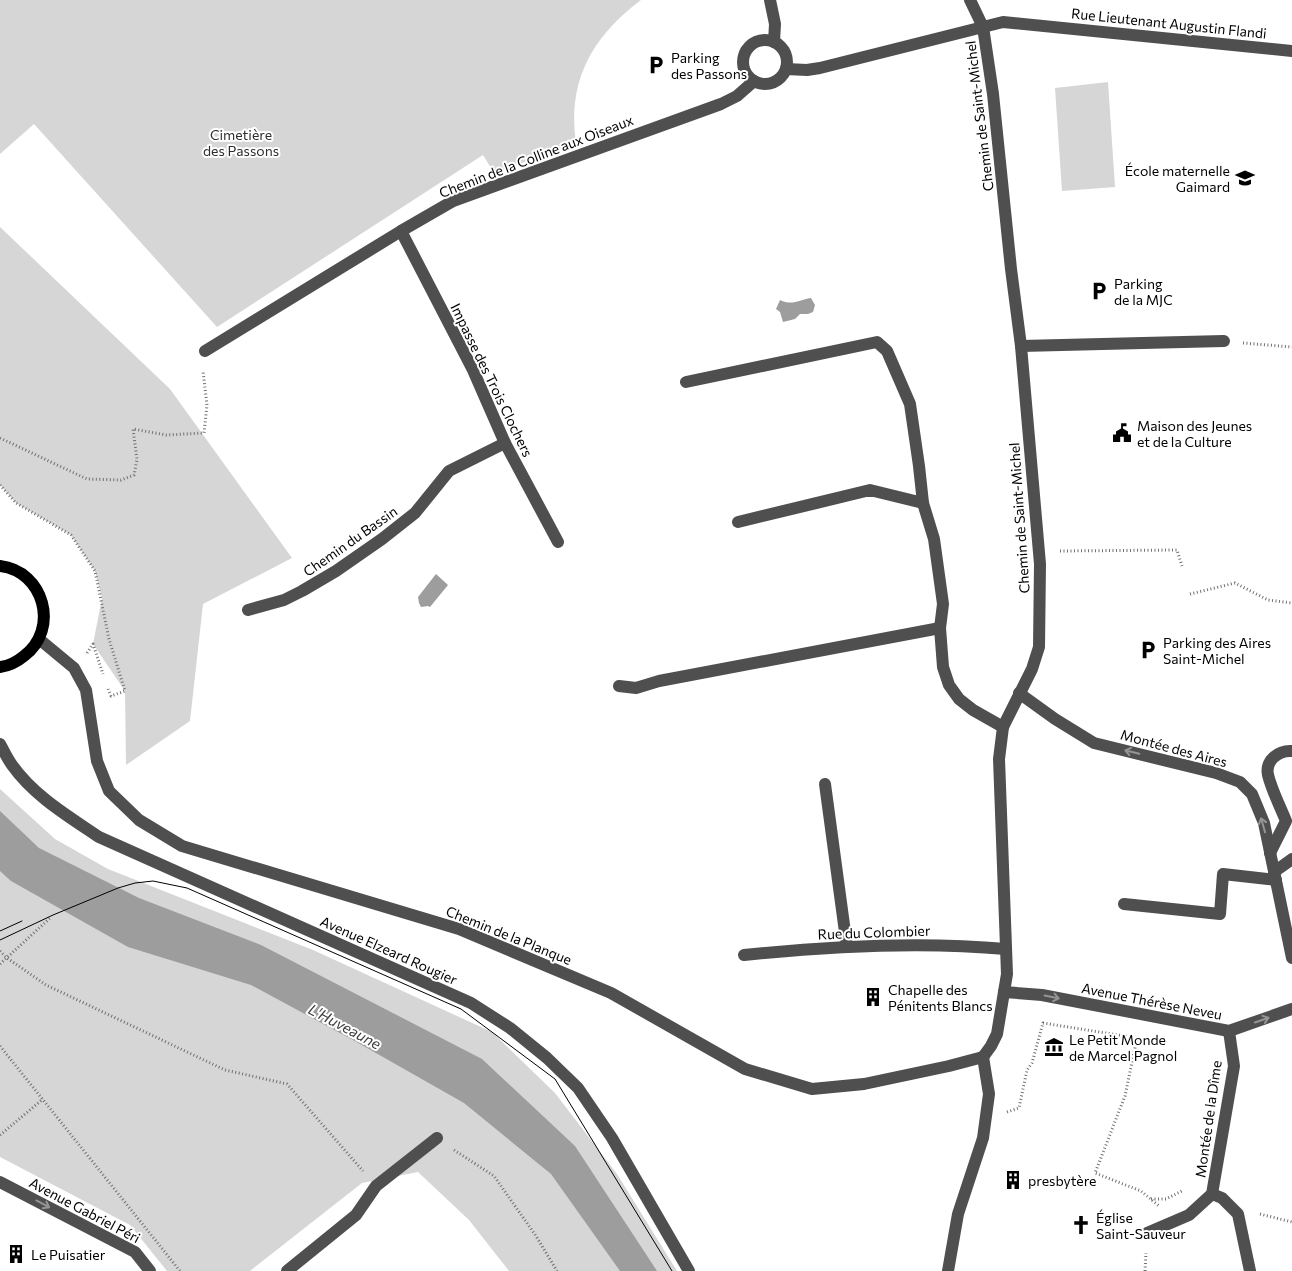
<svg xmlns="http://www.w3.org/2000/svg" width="1292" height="1271" font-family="Commissioner,sans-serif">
	<rect width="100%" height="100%" fill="#fff"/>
	<!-- green -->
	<g fill="#d6d6d6">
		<path d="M0,0h641c-49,37 -74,81 -65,143l-82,30 -11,-18 -266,172 -183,-203 -34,30z"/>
		<polygon points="1108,82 1115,187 1062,191 1055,88"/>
		<polygon points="0,227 170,389 292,558 203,604 190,721 126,765 125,691 93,644 102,598 95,571 71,535 16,503 0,485"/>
		<polygon points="0,789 55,839 108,869 313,950 492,1032 555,1093 617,1174 677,1271 509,1271 469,1220 418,1172 362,1183 250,1271 167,1271 130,1225 0,1157"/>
	</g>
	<!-- water -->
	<g fill="#9d9d9d">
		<path d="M811,298l4,7 -2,7 -5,2h-8l-5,5 -12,3 -3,-10 -4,-3 4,-9c12,6 19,0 31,-2z"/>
		<polygon points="436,574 448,585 430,607 428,606 421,607 419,603 418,597"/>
		<polygon points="0,811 39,848 139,898 261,945 482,1059 575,1146 657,1271 620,1271 551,1174 464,1103 353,1040 251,985 128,947 11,881 0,871"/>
	</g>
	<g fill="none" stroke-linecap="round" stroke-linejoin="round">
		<!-- path -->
		<g stroke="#717171" stroke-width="3" stroke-dasharray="1 2.5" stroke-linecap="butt">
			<polyline points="1243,343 1292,347"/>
			<polyline points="0,438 87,479 121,480 134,475 137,460 133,429 166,435 204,433 207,405 203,371"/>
			<polyline points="0,485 16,503 71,535 95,571 109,639 125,691 111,696 108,689"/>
			<polyline points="1060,551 1177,550 1182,566"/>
			<polyline points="1190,594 1235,583 1268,600 1292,603"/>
			<polyline points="87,653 93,644 103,674"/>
			<polyline points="0,951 7,958 46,985 225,1070 287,1084 363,1171"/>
			<polyline points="0,964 50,918"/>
			<polyline points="0,1046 180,1271"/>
			<polyline points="1007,1112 1019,1108 1027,1070 1032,1063 1043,1023 1137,1038 1125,1096 1095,1173 1141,1191 1159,1206"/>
			<polyline points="0,1135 43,1099"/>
			<polyline points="454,1150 494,1176 536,1236 557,1271"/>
			<polyline points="1151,1199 1166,1199 1182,1191"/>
			<polyline points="1260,1214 1292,1222"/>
			<polyline points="1145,1271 1146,1253"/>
		</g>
		<!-- minor -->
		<g stroke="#4f4f4f" stroke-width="12">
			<polyline points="770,0 775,24 774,42"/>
			<polyline points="970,0 983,27 993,94 1011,269 1021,346 1040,564 1039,647 1032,669 1003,727 999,759 1007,974 997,1034 991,1046 983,1057"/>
			<circle cx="765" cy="62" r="22"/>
			<polyline points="786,69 807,70 820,68 1003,22 1292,51"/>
			<polyline points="401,231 473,370 505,443 558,542"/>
			<polyline points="1021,346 1224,341"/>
			<polyline points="205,351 401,231 453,201 721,104 737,96 754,81"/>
			<polyline points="686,382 877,342 887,351 910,404 919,466 923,503"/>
			<polyline points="738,522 870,490 923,503 934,539 943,604 940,628 943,667 949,685 959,699 973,710 1003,727"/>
			<polyline points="248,610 284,600 302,591 336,571 382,539 415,513 449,471 505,443"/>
			<polyline points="39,639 74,668 86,690 97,761 109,791 139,820 182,846 459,929 611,993 745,1069 812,1089 864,1084 949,1066 983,1057"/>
			<polyline points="619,686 636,688 659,681 940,628"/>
			<polyline points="1019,693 1055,719 1094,743 1216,773 1240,782 1252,794 1264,823 1292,958"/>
			<path d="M0,744c4,7 7,14 12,21 22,31 56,51 87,72l372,166 39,25 37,30 31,30 34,50 77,133"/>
			<polyline points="825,784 847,947"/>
			<path d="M1270,853l16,-32c-6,-15 -14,-30 -18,-46 -3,-14 10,-25 24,-24"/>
			<polyline points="1274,872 1292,859"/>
			<polyline points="1124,904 1220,914 1223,874 1276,880"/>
			<path d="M744,955c86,-9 175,-14 262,-6"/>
			<polyline points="1004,992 1042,995 1229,1031 1292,1009"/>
			<polyline points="0,1182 135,1252 150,1271"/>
			<polyline points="1212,1194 1222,1198 1238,1214 1250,1271"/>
			<polyline points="1147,1233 1189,1215 1212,1194 1234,1066 1229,1031"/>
			<polyline points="287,1271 356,1215 376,1186 437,1138"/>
			<polyline points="948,1271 958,1214 983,1138 989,1094 983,1057"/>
		</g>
		<!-- major -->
		<path stroke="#000" stroke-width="12" d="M0,566c44,5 60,63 24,90 -6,5 -15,10 -24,11"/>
		<!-- tram -->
		<g stroke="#000" stroke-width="1">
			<polyline points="0,931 22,921"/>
			<polyline points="0,940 53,915 118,888 135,883 153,881 187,888 461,1009 555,1079 672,1271"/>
		</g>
	</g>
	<!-- one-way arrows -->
	<defs><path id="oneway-shaft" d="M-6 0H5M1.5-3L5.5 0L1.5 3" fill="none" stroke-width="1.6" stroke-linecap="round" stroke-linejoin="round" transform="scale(1.25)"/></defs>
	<g stroke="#959595">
		<use href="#oneway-shaft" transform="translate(1132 752) rotate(-166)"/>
		<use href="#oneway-shaft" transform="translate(1263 825) rotate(-106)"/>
		<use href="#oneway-shaft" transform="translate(1052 997) rotate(11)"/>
		<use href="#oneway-shaft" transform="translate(1262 1020) rotate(-19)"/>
		<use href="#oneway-shaft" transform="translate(43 1204) rotate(28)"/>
	</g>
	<!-- icons -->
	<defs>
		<g id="parking-bare" transform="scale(1.5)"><path d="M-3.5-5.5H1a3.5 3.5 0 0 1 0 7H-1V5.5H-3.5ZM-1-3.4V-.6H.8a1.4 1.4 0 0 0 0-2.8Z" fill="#000" stroke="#fff" stroke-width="2.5" paint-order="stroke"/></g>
		<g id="school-bare" transform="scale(1.5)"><path d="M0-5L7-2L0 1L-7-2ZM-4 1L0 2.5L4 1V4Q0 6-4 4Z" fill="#000" stroke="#fff" stroke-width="2.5" paint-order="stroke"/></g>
		<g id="civic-bare" transform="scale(1.5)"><path d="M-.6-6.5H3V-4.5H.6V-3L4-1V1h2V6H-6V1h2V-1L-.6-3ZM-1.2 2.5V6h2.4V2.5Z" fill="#000" stroke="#fff" stroke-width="2.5" paint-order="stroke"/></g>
		<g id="building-bare" transform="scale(1.5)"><path d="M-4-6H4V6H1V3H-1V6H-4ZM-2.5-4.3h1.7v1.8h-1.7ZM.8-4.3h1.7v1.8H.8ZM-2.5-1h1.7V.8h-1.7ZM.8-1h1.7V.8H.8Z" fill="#000" stroke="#fff" stroke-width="2.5" paint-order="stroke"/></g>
		<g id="museum-bare" transform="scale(1.5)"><path d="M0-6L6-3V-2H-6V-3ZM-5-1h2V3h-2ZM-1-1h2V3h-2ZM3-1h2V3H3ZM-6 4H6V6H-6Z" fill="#000" stroke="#fff" stroke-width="2.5" paint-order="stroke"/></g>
		<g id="church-bare" transform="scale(1.5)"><path d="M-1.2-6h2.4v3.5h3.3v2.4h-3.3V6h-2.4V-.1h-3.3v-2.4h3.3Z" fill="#000" stroke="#fff" stroke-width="2.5" paint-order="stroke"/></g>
	</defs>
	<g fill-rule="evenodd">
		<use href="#parking-bare" x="656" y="65"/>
		<use href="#school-bare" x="1245" y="178"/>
		<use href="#parking-bare" x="1099" y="291"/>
		<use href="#civic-bare" x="1122" y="433"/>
		<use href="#parking-bare" x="1148" y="650"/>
		<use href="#building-bare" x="873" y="997"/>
		<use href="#museum-bare" x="1054" y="1047"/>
		<use href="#building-bare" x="1013" y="1180"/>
		<use href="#church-bare" x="1081" y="1225"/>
		<use href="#building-bare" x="16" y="1254"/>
	</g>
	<g text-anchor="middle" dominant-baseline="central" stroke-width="4" stroke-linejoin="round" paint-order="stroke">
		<!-- street labels -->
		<g font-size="14" fill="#000" stroke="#fff">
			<text transform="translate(1169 23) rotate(6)">Rue Lieutenant Augustin Flandi</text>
			<text transform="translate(979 116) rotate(-97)">Chemin de Saint-Michel</text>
			<text transform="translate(536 156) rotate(-21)">Chemin de la Colline aux Oiseaux</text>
			<text transform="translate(492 380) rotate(64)">Impasse des Trois Clochers</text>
			<text transform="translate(1019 518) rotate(-94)">Chemin de Saint-Michel</text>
			<text transform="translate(350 541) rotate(-35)">Chemin du Bassin</text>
			<text transform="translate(1174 748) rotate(15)">Montée des Aires</text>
			<text transform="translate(874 932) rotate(-2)">Rue du Colombier</text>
			<text transform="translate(509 935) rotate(22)">Chemin de la Planque</text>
			<text transform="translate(389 950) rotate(24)">Avenue Elzeard Rougier</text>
			<text transform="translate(1152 1001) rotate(11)">Avenue Thérèse Neveu</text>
			<text transform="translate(1208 1119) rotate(-82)">Montée de la Dîme</text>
			<text transform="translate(85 1210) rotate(28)">Avenue Gabriel Péri</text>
		</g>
		<!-- poi labels -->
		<g font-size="14" fill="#000" stroke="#fff" text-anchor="start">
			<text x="671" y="57">Parking<tspan x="671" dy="16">des Passons</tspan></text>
			<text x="1230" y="170" text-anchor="end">École maternelle<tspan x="1230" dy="16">Gaimard</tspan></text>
			<text x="1114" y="283">Parking<tspan x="1114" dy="16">de la MJC</tspan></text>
			<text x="1137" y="425">Maison des Jeunes<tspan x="1137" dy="16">et de la Culture</tspan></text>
			<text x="1163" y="642">Parking des Aires<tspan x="1163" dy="16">Saint-Michel</tspan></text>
			<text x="888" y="989">Chapelle des<tspan x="888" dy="16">Pénitents Blancs</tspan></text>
			<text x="1069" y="1039">Le Petit Monde<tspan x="1069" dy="16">de Marcel Pagnol</tspan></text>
			<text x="1028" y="1180">presbytère</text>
			<text x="1096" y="1217">Église<tspan x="1096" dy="16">Saint-Sauveur</tspan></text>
			<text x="31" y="1254">Le Puisatier</text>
		</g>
		<!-- park labels -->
		<g font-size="14" fill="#2d2d2d" stroke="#fff">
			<text x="241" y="134">Cimetière<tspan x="241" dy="16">des Passons</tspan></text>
		</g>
		<!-- water labels -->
		<g font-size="15" font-style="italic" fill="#3e3e3e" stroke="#fff">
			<text transform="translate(345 1026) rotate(28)">L'Huveaune</text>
		</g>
	</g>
</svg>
